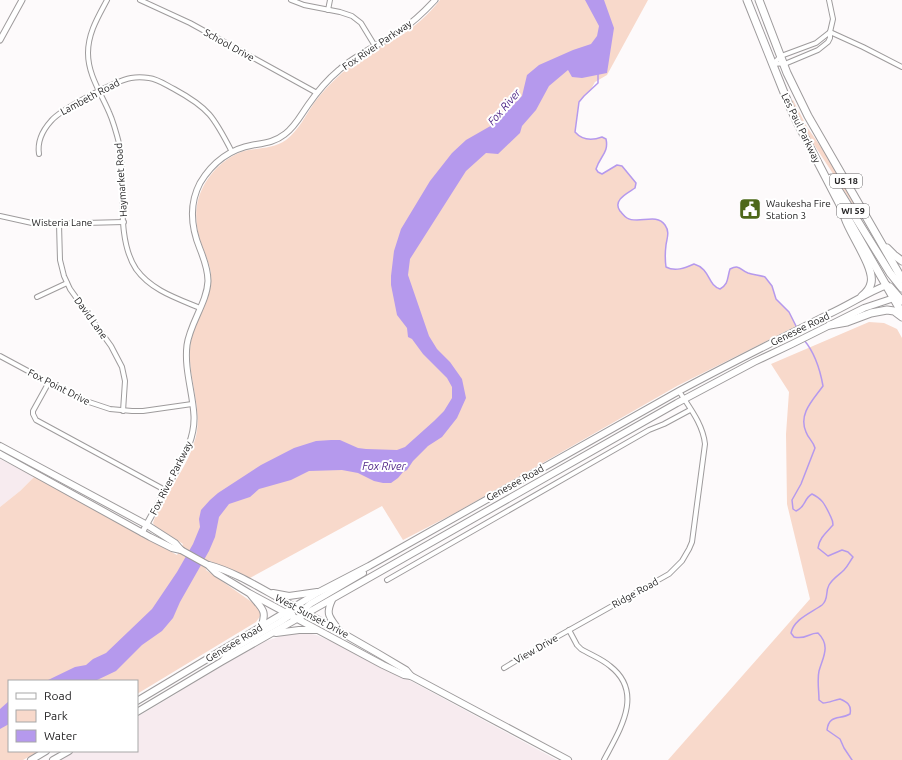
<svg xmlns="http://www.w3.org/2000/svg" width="902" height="760" font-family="Ubuntu,sans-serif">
	<rect width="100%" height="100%" fill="#fdfafb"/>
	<!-- built -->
	<g fill="#f7ebef">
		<polygon points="0,459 35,476 20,491 0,507"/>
		<polygon points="303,632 316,635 344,647 385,667 557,760 58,760 74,751 137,751 137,717 176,694 187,686 263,642 291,633"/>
	</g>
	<!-- green -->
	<g fill="#f8d9cb">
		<path d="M440,0h208l-41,75 -12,7 -5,9 -6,5 -5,6 -4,30c7,8 16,9 27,5l4,2c3,14 -6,17 -10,29l2,4 4,2 15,-9 5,1 14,17 -1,5c-7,5 -23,12 -15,23 2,2 4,5 7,7 11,7 29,-6 38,7 5,7 2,13 1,20 -1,8 -1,15 0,22 9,5 19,1 28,-3 17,5 13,21 25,25 10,-5 8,-11 11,-20 10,-5 10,1 18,4 6,2 12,2 17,4l7,9 4,13 13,13 7,14 -119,60 -222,127 -52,27 -21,-34 -134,73 -38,-18 -4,9 50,35 4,5 1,5 -5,7 -119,72v-13h-128v70h30l-16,9h-23v-253l20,-16 15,-15 142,79 6,-11 -28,-18 -2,-3c2,-7 7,-14 10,-21 10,-18 25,-39 31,-59 11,-30 -6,-62 -4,-93 1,-25 20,-45 21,-70 1,-11 -4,-21 -8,-32 -10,-25 -10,-50 7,-72 9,-12 23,-23 38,-26 13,-2 27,-2 38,-10 12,-9 20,-25 28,-37 8,-11 18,-21 28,-30 17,-15 37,-24 56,-36 16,-9 31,-23 42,-37z"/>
		<polygon points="793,100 807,127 823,150 857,208 856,209 811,140 799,120 791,101"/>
		<polygon points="869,322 884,323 897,329 902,338 902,760 668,760 810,599 787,504 786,434 789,392 771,364"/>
	</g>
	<!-- water -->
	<g fill="#b599ed">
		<polygon points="585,0 604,0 614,28 607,73 582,78 572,77 568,70 549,86 536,110 522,126 520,133 498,154 486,153 466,171 410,259 408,275 429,336 437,349 450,362 462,379 466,398 457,418 442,437 428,446 413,461 407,470 403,472 398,478 391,483 383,483 374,481 358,473 342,470 309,471 291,480 259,489 250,497 229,504 219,517 215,537 209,551 180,602 173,618 162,631 142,645 116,671 95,681 46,681 75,667 86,665 93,659 106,653 152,609 177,572 193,544 200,527 199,519 201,510 210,500 218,493 261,465 294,448 316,441 331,440 340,440 358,448 366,449 397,450 405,447 434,421 444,411 452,398 452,387 447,378 423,354 412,339 408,337 407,328 397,315 391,285 391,276 394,251 401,229 430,181 452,153 466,140 494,124 522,96 527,75 539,65 573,50 591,44 597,36 599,26"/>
		<polygon points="9,701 9,724 0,729 0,709"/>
	</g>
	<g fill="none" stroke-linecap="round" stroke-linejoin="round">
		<!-- stream -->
		<g stroke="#b599ed" stroke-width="1.5">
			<path d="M598,73v10l-14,13 -5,6 -4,30c7,8 16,9 27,5l4,2c3,14 -6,17 -10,30l2,3 4,2 15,-9 5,1 14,17 -1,5c-7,5 -23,12 -15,23 2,2 4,5 7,7 11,7 29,-6 38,7 5,7 2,13 1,20 -1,8 -1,15 0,22 9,5 19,1 28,-3 17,5 13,21 26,25 9,-5 7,-11 10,-20 10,-5 10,1 18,4 6,2 12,2 17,4l7,9 4,13 13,13 8,16"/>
			<path d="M804,340c11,13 16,29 19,46 -10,14 -25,28 -17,46 2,6 7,9 9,16l-14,36 -9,16 1,9 3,2c11,-5 7,-12 16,-17 10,5 12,9 17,19 2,5 4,6 4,12 -6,7 -14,13 -15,23l10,8 14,-6 6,2 5,5c-3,4 -5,9 -9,13 -5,5 -11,8 -15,15 -4,7 0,14 -7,20 -11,8 -28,14 -31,28l3,4c12,3 14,-4 24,-4 13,13 5,24 1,38 -2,9 0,20 0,29l4,3c6,0 11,-3 17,-4 7,3 12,6 10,15 -10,6 -21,0 -23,16l13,9 4,9 8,12"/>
		</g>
		<!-- minor casing -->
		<g stroke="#9e9b9c" stroke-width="6">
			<g id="minor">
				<path d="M107,0c-9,17 -19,33 -19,53 0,22 13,40 21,59 5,11 8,23 11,35 6,37 -5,90 16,122 15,21 40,29 64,39"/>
				<polyline points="140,0 190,23 317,93"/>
				<polyline points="291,0 304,5 340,12 352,16 361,23 375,46"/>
				<polyline points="328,10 330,0"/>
				<polyline points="830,32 863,47 902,67"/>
				<polyline points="773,64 787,63 818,50 828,42 830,38 830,32 833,19 829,0"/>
				<polyline points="773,64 781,56 816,43 830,32"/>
				<path d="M39,154c-2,-13 3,-23 12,-33 10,-12 64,-40 80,-43 5,-1 12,-1 18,0 9,1 17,7 25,11 35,19 40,28 58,63"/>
				<polyline points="0,216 32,223 45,224 124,222"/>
				<polyline points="59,224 60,260 64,276 70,289 111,346 122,367 125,381 123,411"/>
				<polyline points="37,297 67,283"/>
				<polyline points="0,356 80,399 110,409 132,411 143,411 192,404"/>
				<polyline points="49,382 33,411 33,414 36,420 165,490"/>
				<polyline points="387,580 649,430 664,424 690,410"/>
				<path d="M569,630l8,15 4,4c10,6 21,10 29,17 35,27 9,65 -6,94"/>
				<path d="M504,668l35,-21 130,-73 13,-13 7,-12 3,-7 13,-98c-2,-20 -16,-37 -26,-53"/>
			</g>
		</g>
		<!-- tertiary casing -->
		<g stroke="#9e9b9c" stroke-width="7">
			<g id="tertiary">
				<polyline points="0,40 22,0"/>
				<path d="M142,533c9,-17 19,-34 28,-51 11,-21 25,-41 24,-66 -1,-23 -10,-47 -7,-71 3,-22 20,-42 21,-64 0,-11 -4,-22 -8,-32 -9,-22 -11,-45 0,-66 12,-20 30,-34 53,-38 12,-2 22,-3 32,-11 10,-7 16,-19 23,-29 9,-13 19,-25 31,-35 18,-16 40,-25 60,-38 13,-9 25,-20 36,-32"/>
			</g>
		</g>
		<!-- secondary casing -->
		<g stroke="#9e9b9c" stroke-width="8">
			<g id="secondary">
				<polyline points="0,446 147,525 175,543 181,550 208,565 216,573 249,593 383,665 404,675 411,676 568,760"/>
				<polyline points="0,454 150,537 172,548 181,550"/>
				<path d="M209,565c26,7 51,23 75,36 41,22 82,45 122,69l5,6"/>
				<polyline points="273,593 289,596 317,592"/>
				<path d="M251,595c10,13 17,15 10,32"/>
				<path d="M332,600c-7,15 -2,17 6,29"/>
				<polyline points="300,613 310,604 363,573"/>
				<polyline points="276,633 299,630 317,630"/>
				<polyline points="224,659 231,650 280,622 292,614"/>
				<path d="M137,701l182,-109 50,-26 310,-175c50,-27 100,-52 150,-77 20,-9 37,-21 58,-29"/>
				<polyline points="137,712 221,662 677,403 754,362 792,344 864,308 894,298"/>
				<polyline points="31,760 46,751"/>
				<polyline points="53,760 69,751"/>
			</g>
		</g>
		<!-- primary casing -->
		<g stroke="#9e9b9c" stroke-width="9">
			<g id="primary">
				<polyline points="747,0 789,105 798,124 839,203 902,313"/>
				<polyline points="759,0 787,73 808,116 902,279"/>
				<polyline points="831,178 890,273 902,288"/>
				<path d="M845,218c5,16 30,50 26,65 -1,5 -5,10 -9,13"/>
				<polyline points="887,248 894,255 902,261"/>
				<polyline points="890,287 902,301"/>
				<polyline points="830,325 847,322 871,313 887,310 894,311 902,317"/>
			</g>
		</g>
		<!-- minor -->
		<use href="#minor" stroke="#fff" stroke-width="4"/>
		<!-- tertiary -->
		<use href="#tertiary" stroke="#fff" stroke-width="5"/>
		<!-- secondary -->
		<use href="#secondary" stroke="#fff" stroke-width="6"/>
		<!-- primary -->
		<use href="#primary" stroke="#fff" stroke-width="7"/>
	</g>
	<!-- icons -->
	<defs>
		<g id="civic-square" transform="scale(1.15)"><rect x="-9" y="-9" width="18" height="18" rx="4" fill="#4d6819" stroke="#fff"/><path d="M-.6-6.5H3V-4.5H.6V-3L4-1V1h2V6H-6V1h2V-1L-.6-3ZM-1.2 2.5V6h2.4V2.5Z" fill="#fff"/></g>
	</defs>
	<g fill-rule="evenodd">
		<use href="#civic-square" x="750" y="209"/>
	</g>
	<g text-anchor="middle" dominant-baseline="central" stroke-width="4" stroke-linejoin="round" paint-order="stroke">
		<!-- shield labels -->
		<g fill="#fff" stroke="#666566" stroke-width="1">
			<rect x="830" y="174" width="32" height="14" rx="3"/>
			<rect x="837" y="204" width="32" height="14" rx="3"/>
		</g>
		<g font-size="9" font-weight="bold" fill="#242324">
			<text x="846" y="181">US 18</text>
			<text x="853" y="211">WI 59</text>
		</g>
		<!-- street labels -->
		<g font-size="10" fill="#242324" stroke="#fff">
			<text transform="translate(229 45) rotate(29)">School Drive</text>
			<text transform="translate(377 45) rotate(-34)">Fox River Parkway</text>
			<text transform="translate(90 97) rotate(-28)">Lambeth Road</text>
			<text transform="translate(801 128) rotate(64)">Les Paul Parkway</text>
			<text transform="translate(121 180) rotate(-94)">Haymarket Road</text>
			<text x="62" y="222">Wisteria Lane</text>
			<text transform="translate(91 318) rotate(54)">David Lane</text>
			<text transform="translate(800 329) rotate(-26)">Genesee Road</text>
			<text transform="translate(59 387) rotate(27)">Fox Point Drive</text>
			<text transform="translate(171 478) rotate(-63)">Fox River Parkway</text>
			<text transform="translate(515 483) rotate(-29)">Genesee Road</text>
			<text transform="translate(635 593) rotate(-29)">Ridge Road</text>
			<text transform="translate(312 616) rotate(28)">West Sunset Drive</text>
			<text transform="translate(234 643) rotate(-31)">Genesee Road</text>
			<text transform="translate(536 649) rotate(-30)">View Drive</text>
		</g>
		<!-- poi labels -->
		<g font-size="10" fill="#242324" stroke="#fff" text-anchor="start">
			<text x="766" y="203">Waukesha Fire<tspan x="766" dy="12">Station 3</tspan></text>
		</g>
		<!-- water labels -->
		<g font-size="11" font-style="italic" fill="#502687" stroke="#fff">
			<text transform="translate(504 107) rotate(-49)">Fox River</text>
			<text x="384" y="466">Fox River</text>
		</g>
	</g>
	<!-- legend -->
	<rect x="8" y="680" width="130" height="72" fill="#ffffff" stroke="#a7a7a7"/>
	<rect x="16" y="693" width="20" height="6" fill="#ffffff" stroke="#a7a7a7"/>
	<text x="44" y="700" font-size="12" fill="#242324">Road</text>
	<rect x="16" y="710" width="20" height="12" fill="#f8d9cb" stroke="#a7a7a7"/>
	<text x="44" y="720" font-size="12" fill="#242324">Park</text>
	<rect x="16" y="730" width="20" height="12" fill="#b599ed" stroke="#a7a7a7"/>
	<text x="44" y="740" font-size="12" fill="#242324">Water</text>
</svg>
